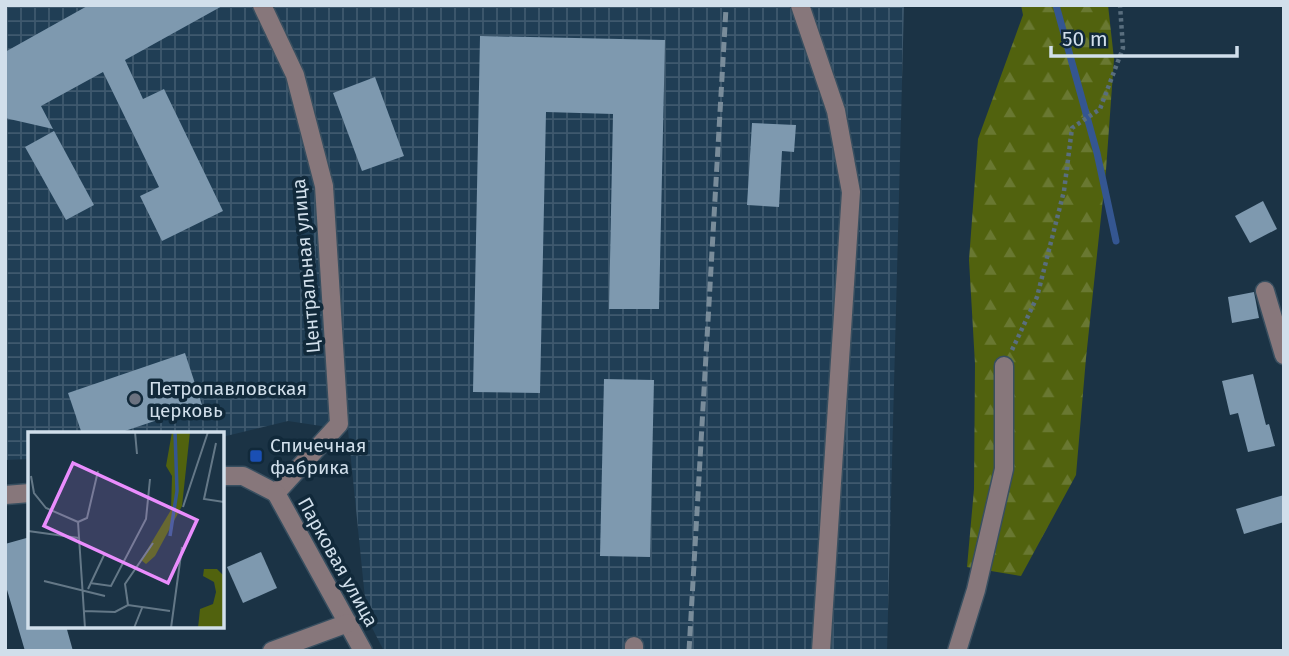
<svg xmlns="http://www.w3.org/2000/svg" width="1289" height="656" font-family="'Fira Sans',sans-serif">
	<defs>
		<pattern id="industrial-grid" width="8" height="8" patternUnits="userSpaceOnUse" patternTransform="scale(1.75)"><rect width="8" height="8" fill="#203e55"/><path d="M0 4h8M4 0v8" fill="none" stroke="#3f596e"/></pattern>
		<pattern id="forest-firs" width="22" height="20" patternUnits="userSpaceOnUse" patternTransform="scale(1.75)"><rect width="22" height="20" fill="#51620e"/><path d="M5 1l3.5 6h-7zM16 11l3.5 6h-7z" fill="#697831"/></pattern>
	</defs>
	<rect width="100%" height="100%" fill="#1b3345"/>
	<!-- industrial -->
	<polygon fill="url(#industrial-grid)" points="5,5 904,5 887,651 384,651 367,618 348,430 288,421 222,437 222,434 30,434 30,459 5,460"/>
	<!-- forest -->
	<polygon fill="url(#forest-firs)" points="1021,5 1108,5 1114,59 1106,170 1086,358 1076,475 1021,576 967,567 974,489 975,364 969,260 978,139 1023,15"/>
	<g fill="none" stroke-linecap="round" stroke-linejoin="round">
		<!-- stream -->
		<polyline stroke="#345691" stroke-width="7" points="1056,5 1097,153 1116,241"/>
	</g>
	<!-- building -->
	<g fill="#7e99af">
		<polygon points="89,5 224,5 125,60 143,99 164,89 223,211 162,241 140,196 159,187 103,72 41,106 53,129 5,118 5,52"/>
		<polygon points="480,36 665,40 659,309 609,309 613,114 546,112 540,393 473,392"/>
		<polygon points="375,77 404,156 362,171 333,93"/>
		<polygon points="752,123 796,125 794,152 782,151 779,207 747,205"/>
		<polygon points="54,131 94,205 66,220 25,147"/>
		<polygon points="1263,201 1277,229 1250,243 1235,216"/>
		<polygon points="1254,292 1259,318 1232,323 1228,297"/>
		<polygon points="185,353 202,405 116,434 82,434 68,393"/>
		<polygon points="1253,374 1266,425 1269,424 1275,446 1248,452 1238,413 1230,415 1222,381"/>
		<polygon points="604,379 654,380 650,557 600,556"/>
		<polygon points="1284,495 1284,522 1244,534 1236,509"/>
		<polygon points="30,537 30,626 66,626 73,651 25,651 5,583 5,544"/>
		<polygon points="261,552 277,588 243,603 227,567"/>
	</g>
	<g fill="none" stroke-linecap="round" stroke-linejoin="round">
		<!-- minor casing -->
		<g stroke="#384f60" stroke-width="21">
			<g id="minor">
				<polyline points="262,5 295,75 324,186 339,424 276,493"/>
				<polyline points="800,5 836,111 851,192 821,651"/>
				<polyline points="1265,291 1284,355"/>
				<polyline points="222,476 243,476 276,493"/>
				<polyline points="276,493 363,651"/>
				<polyline points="5,495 30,493"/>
				<polyline points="272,651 348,623"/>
				<polyline points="634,651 634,646"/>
				<polyline points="957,651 976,590 1004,469 1004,366"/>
			</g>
		</g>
		<!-- path -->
		<polyline stroke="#596e7e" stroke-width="4.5" stroke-dasharray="3.5 3.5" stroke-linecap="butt" points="1012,350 1037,297 1064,191 1072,128 1100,109 1123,48 1120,5"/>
		<!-- minor -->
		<use href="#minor" stroke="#87777b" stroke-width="18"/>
		<!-- rail -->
		<polyline stroke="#798c9a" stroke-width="5" stroke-dasharray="10 5" stroke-linecap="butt" points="689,651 726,8"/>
	</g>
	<!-- markers -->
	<circle fill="#6b7280" stroke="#11293a" stroke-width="2.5" cx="135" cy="399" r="7"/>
	<rect fill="#1a4fb4" stroke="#11293a" stroke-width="2.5" x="249" y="449" width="14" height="14" rx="3.5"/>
	<g text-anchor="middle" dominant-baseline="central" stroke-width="7" stroke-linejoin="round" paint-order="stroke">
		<!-- street labels -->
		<g font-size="19" fill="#d1dfeb" stroke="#11293a">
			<text transform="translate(306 266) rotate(-95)">Центральная улица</text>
			<text transform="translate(338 562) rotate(61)">Парковая улица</text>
		</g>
		<!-- poi labels -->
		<g font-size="19" fill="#d1dfeb" stroke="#11293a" text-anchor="start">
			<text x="149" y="388">Петропавловская<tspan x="149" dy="22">церковь</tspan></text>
			<text x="270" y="445">Спичечная<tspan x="270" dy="22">фабрика</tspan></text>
		</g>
	</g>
	<!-- overview -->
	<g transform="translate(28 432)">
		<rect width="196" height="196" fill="#1b3345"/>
		<path d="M144,0h18l-8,74 -27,50 -9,8 -5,-4 30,-50 1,-34 -6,-10zM176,137h13l7,7v52h-26l2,-19 13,-5 3,-12 -2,-10 -11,-6z" fill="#51620e"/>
		<path fill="none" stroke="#345691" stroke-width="3.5" d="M142,104l7,-45 -2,-59"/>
		<path fill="none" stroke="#647887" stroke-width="2" d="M107,0l2,22M188,11l-12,56 20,3M3,44l3,17 12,15 32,14M155,75l25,-75M50,90l7,106M50,90l9,-4 11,-47M0,99l51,7M16,149l61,15M62,151l21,3 35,-67 4,-40M60,157l17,-36M100,173l-3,-21 28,-41M56,179l31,1 13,-7 42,6M106,196l8,-20M143,196l11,-81"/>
		<path fill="#ea8dfd" fill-opacity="0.15" stroke="#ea8dfd" stroke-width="3.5" d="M45,31l124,57 -29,63 -124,-57z"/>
		<rect width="196" height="196" fill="none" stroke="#d1dfeb" stroke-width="3.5"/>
	</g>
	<!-- border -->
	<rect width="1289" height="656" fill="none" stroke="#d1dfeb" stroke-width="14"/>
	<!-- scale -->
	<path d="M1051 46v10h186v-10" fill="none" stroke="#d1dfeb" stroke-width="3.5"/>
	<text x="1062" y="46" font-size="21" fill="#d1dfeb" stroke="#11293a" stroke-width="5" paint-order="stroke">50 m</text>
</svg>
